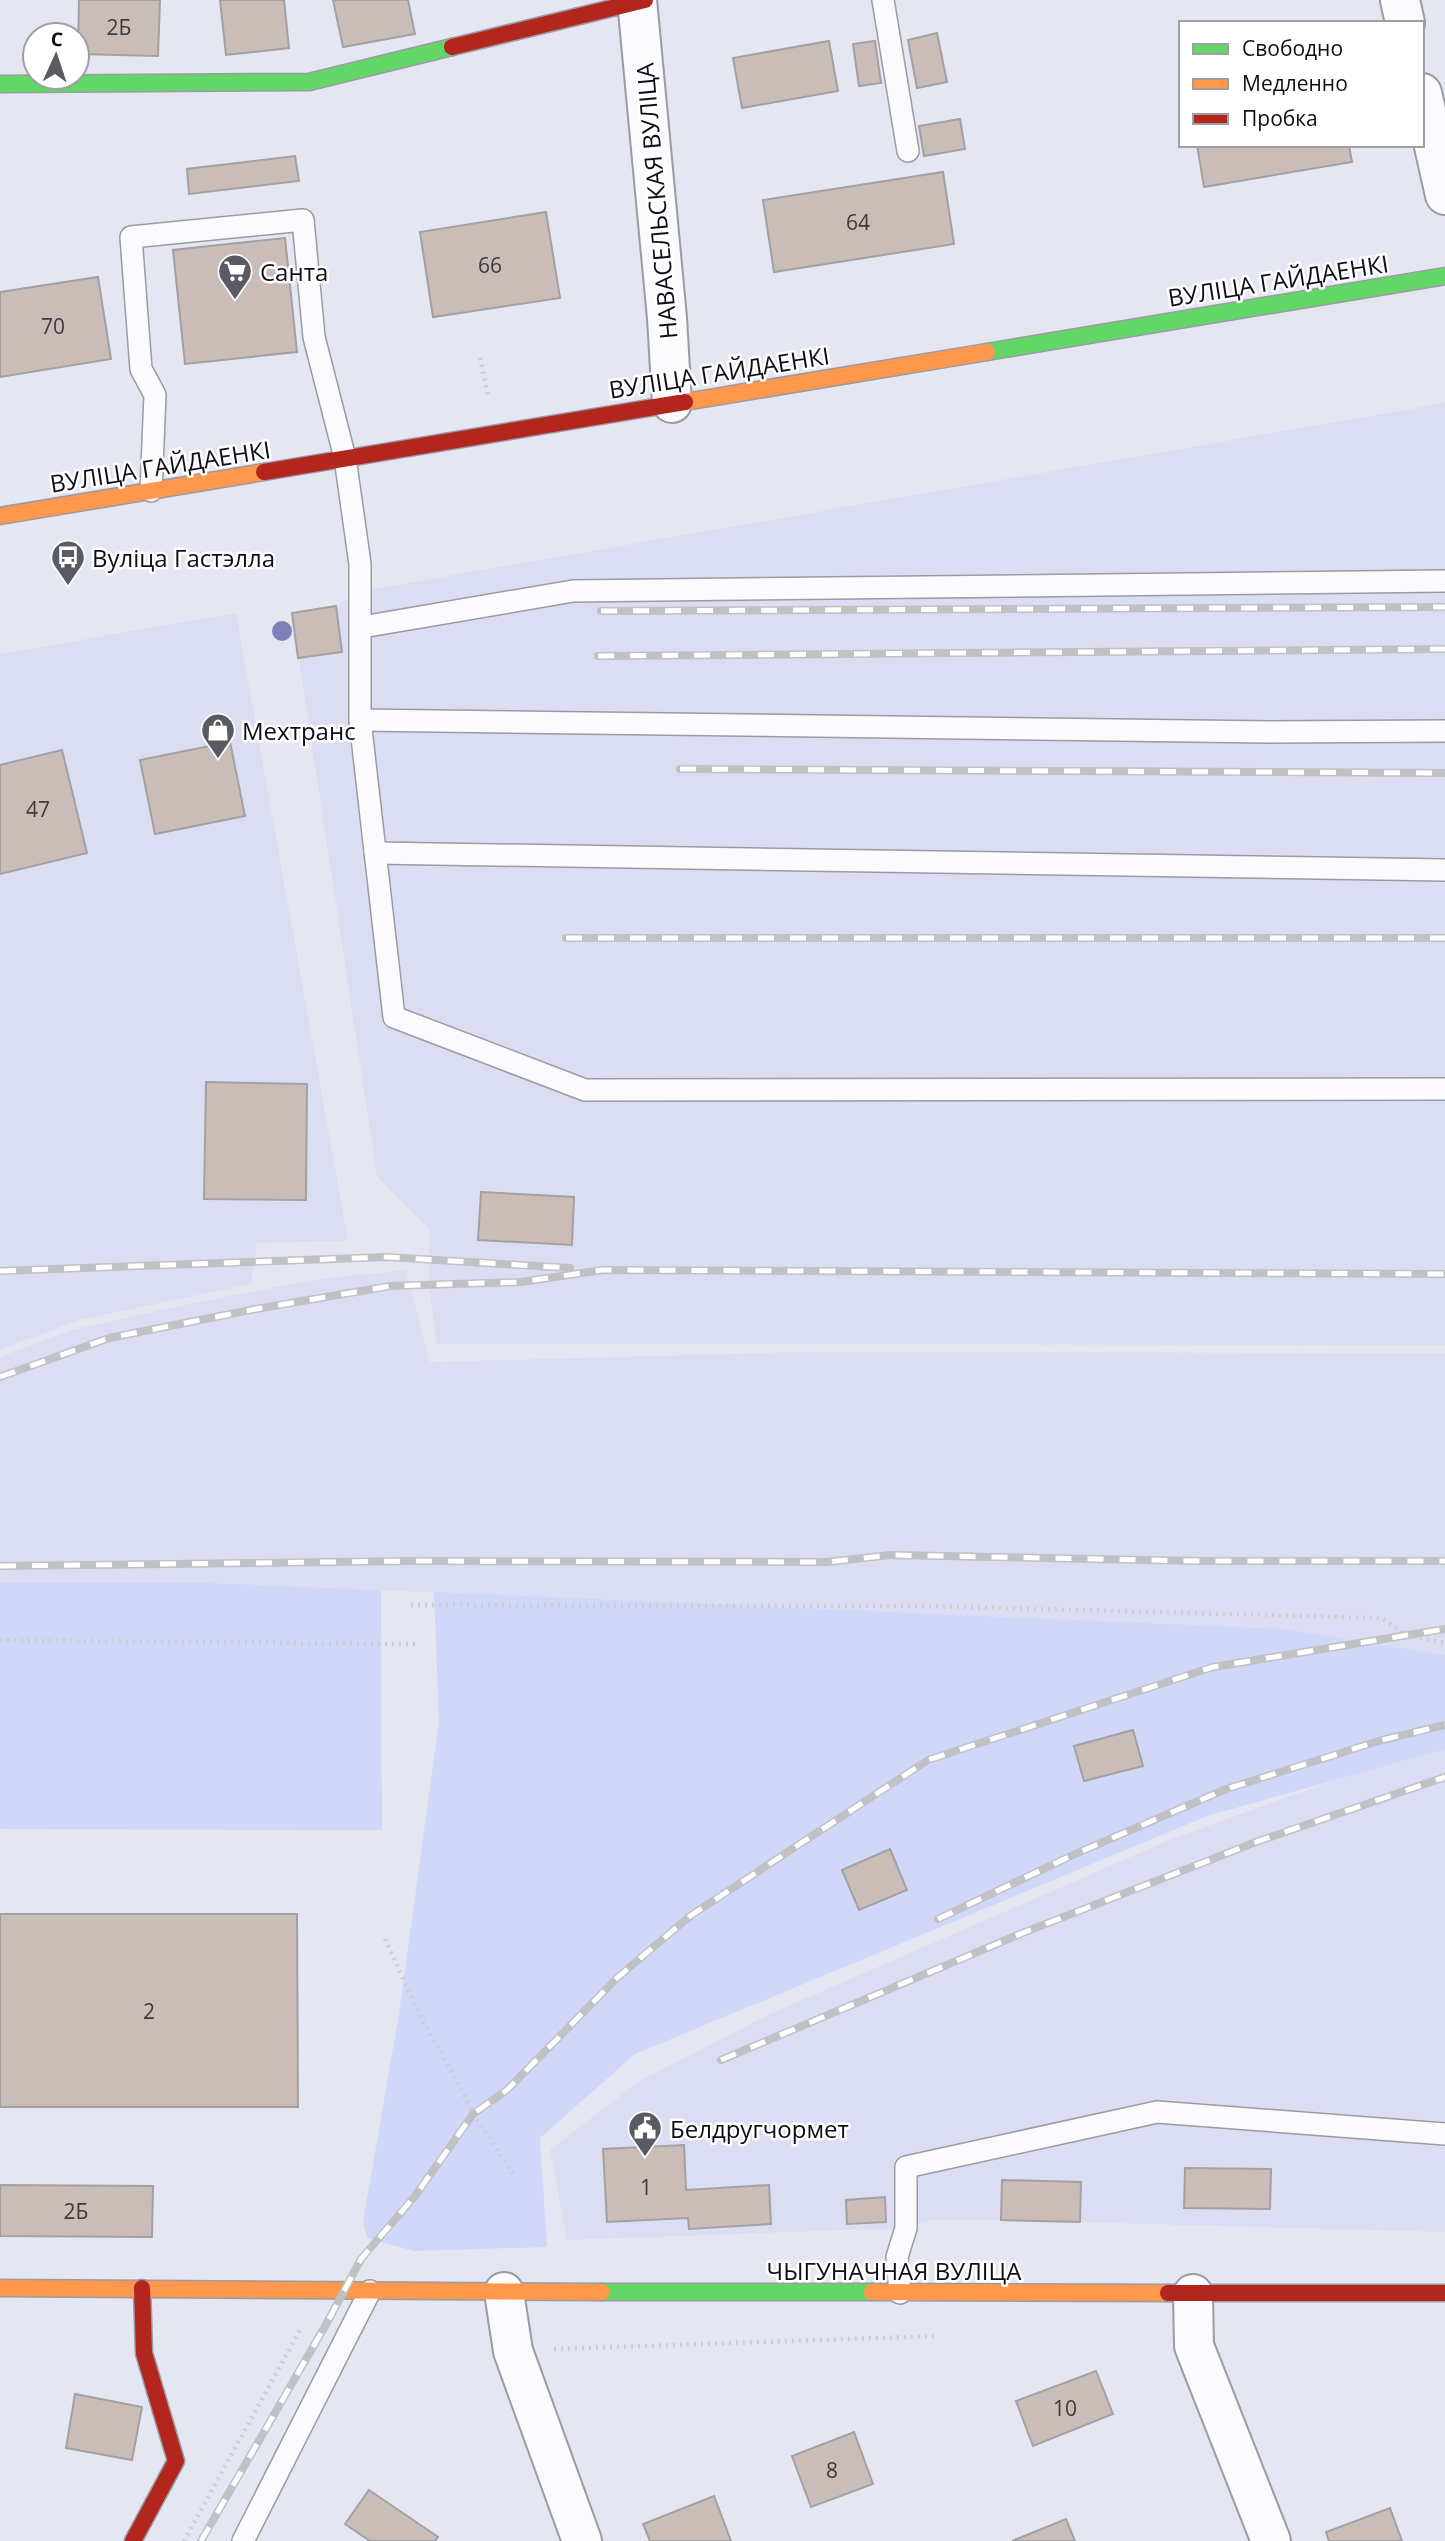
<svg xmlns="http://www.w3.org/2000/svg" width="1445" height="2541" font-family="'Open Sans',sans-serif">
	<rect width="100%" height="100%" fill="#e4e6f1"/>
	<!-- built -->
	<g fill="#dbdef2">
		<polygon points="1445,403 1445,1345 437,1344 429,1286 430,1230 377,1176 292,613 336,606 361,591"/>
		<polygon points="236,613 348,1241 257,1243 251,1284 83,1319 0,1349 0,654"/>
		<polygon points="406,1270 430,1362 798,1352 1445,1353 1445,1655 1285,1629 211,1583 0,1583 0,1357 72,1330 175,1307 312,1280"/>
		<polygon points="1445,1747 1445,2232 1001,2220 931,2220 905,2228 567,2240 550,2150 638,2082 770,2014 1172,1839 1385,1762"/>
	</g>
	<!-- green -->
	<g fill="#d1d7f8">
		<polygon points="0,1583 211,1583 381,1590 382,1830 0,1829"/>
		<polygon points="434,1592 1285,1629 1445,1655 1445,1749 1207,1816 635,2054 540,2138 547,2247 414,2251 367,2238 363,2222 399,2014 439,1721"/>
	</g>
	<!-- building -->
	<g fill="#cabdb8" stroke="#a3a0a3" stroke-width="2">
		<polygon points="79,0 160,0 158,56 78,54"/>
		<polygon points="220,0 284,0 289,48 226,55"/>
		<polygon points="333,0 408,0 415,34 343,47"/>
		<polygon points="937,33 947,82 917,88 908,40"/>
		<polygon points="829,41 838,91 742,108 733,58"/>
		<polygon points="875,41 881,83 859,86 853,44"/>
		<polygon points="960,119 965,149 924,156 919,126"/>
		<polygon points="1197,145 1349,145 1352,162 1204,187"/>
		<polygon points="295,156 299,181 189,194 187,169"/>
		<polygon points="943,172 954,244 774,272 763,200"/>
		<polygon points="546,212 560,298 433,317 420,232"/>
		<polygon points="285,238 297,352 185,364 173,250"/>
		<polygon points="98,277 111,359 0,377 0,292"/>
		<polygon points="336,606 342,652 298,658 292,613"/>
		<polygon points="230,742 245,816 155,834 140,760"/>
		<polygon points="62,750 87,853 0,874 0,765"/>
		<polygon points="206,1082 307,1084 306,1200 204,1199"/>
		<polygon points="481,1192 574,1197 572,1245 478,1240"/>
		<polygon points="1133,1730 1143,1766 1084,1781 1074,1746"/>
		<polygon points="890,1849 907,1890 859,1910 842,1870"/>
		<polygon points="0,1914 297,1914 298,2107 0,2107"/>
		<polygon points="684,2145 686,2190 769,2185 771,2224 689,2229 688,2218 607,2222 603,2149"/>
		<polygon points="1185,2168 1271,2169 1270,2209 1184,2208"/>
		<polygon points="1002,2180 1081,2182 1080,2222 1001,2220"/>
		<polygon points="0,2185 153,2186 152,2237 0,2236"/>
		<polygon points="885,2197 886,2222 847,2224 846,2200"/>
		<polygon points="1096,2371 1113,2414 1033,2446 1016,2401"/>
		<polygon points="75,2394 142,2407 132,2460 66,2448"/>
		<polygon points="854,2432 873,2484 811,2507 792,2456"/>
		<polygon points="369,2490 438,2537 435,2541 370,2541 345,2524"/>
		<polygon points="714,2496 731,2541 650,2541 643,2524"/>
		<polygon points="1390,2508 1402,2541 1329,2541 1326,2532"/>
		<polygon points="1066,2519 1075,2541 1012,2541"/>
	</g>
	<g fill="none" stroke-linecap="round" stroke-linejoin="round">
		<!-- lane casing -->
		<g stroke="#9a9ba3" stroke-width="24">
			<g id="lane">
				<polyline points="883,0 908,151"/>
				<polyline points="151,491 155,395 141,369 131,237 303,220 314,337 345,458 360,564 360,720 394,1017 585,1090 1445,1089"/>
				<polyline points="362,627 573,591 1445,581"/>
				<polyline points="360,720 1270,732 1445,731"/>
				<polyline points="375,853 1445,870"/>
				<polyline points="900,2293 897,2257 906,2228 906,2167 1157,2112 1445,2134"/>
				<polyline points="243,2541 370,2291"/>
			</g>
		</g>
		<!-- street casing -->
		<g stroke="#9a9ba3" stroke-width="42">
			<g id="street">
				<polyline points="637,0 667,318 672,403"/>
				<polyline points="1400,0 1405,23"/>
				<polyline points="1422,93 1445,195"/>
				<polyline points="504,2292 513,2351 582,2541"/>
				<polyline points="1193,2294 1194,2346 1271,2541"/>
			</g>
		</g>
		<!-- fast casing -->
		<g stroke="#9a9ba3" stroke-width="19">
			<g id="fast">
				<polyline points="0,84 309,82 452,47"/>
				<polyline points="987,352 1445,276"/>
				<polyline points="602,2292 872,2292"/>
			</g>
		</g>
		<!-- slow casing -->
		<g stroke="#9a9ba3" stroke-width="19">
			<g id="slow">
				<polyline points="685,402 987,352"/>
				<polyline points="0,516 264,472"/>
				<polyline points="0,2288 602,2292"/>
				<polyline points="872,2292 1168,2293"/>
			</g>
		</g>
		<!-- jam casing -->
		<g stroke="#9a9ba3" stroke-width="19">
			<g id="jam">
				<polyline points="452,47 645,0"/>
				<polyline points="264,472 685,402"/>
				<polyline points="1168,2293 1445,2293"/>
				<polyline points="133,2541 176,2461 144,2353 142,2288"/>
			</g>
		</g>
		<!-- path -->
		<g stroke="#ceced2" stroke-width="4.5" stroke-dasharray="2 5" stroke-linecap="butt">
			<polyline points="480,358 488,395"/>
			<polyline points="62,546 68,587"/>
			<polyline points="411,1605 923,1606 1382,1618 1404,1634 1445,1643"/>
			<polyline points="0,1640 418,1644"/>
			<polyline points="385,1939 422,2020 453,2073 473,2114 514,2175"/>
			<polyline points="554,2349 937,2336"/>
			<polyline points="184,2541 300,2330"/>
		</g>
		<!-- lane -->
		<use href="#lane" stroke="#fbfbfd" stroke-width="21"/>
		<!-- street -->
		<use href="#street" stroke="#fbfbfd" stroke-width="38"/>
		<!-- fast -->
		<use href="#fast" stroke="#63d668" stroke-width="16"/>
		<!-- slow -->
		<use href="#slow" stroke="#ff974d" stroke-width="16"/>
		<!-- jam -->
		<use href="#jam" stroke="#b3261e" stroke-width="16"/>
		<!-- rail casing -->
		<g stroke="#c0c1c4" stroke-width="8">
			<g id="rail">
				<polyline points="601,611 1445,607"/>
				<polyline points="598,656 1445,649"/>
				<polyline points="680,769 1445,773"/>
				<polyline points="566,938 1445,938"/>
				<polyline points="0,1271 387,1257 570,1268"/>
				<polyline points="0,1377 109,1338 256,1309 390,1286 521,1282 602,1270 1445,1274"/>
				<polyline points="0,1566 411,1561 827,1562 891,1555 1199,1561 1445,1561"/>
				<polyline points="938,1919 1075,1854 1226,1789 1382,1740 1445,1725"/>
				<polyline points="721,2060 1025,1932 1256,1842 1445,1777"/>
				<polyline points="201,2541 328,2321 361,2259 415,2196 473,2114 507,2090 617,1978 690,1916 928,1760 1213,1667 1445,1629"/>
			</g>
		</g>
		<!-- rail -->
		<use href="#rail" stroke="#fff" stroke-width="5" stroke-dasharray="16" stroke-linecap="butt"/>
	</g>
	<!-- trees -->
	<circle fill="#807fb6" cx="282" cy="631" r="10"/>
	<!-- icons -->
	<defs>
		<g id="supermarket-pin" transform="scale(1.75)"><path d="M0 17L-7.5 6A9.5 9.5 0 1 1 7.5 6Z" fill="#595a63" stroke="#fff"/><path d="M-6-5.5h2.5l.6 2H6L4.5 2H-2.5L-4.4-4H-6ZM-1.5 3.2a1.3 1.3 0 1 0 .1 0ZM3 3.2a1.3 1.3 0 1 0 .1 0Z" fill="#fff"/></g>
		<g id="bus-pin" transform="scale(1.75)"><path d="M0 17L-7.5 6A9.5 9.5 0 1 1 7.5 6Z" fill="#595a63" stroke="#fff"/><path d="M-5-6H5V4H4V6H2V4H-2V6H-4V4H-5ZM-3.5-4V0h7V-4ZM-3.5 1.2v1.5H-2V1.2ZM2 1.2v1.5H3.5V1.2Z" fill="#fff"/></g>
		<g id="shop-pin" transform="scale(1.75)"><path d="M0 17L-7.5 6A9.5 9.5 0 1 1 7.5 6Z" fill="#595a63" stroke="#fff"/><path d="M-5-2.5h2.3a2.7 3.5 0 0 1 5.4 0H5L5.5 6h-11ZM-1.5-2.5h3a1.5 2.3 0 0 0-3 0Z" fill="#fff"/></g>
		<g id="civic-pin" transform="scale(1.75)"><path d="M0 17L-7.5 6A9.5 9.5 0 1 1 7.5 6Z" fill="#595a63" stroke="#fff"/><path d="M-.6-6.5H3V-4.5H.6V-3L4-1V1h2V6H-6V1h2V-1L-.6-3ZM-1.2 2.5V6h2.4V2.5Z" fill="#fff"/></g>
	</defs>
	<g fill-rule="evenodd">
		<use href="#supermarket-pin" x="235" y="271"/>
		<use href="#bus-pin" x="68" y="557"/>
		<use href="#shop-pin" x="218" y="730"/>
		<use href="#civic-pin" x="645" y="2128"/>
	</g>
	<g text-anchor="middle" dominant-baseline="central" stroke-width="5" stroke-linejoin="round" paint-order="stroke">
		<!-- number labels -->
		<g font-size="21" fill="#3d3a3e">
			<text x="119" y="27">2Б</text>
			<text x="858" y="222">64</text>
			<text x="490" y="265">66</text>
			<text x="53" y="326">70</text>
			<text x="38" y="809">47</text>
			<text x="149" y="2011">2</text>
			<text x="646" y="2187">1</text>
			<text x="76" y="2211">2Б</text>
			<text x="1065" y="2408">10</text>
			<text x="832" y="2470">8</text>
		</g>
		<!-- street labels -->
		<g font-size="24" fill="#0e0f16" stroke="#fff">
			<text transform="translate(656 201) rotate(-95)">НАВАСЕЛЬСКАЯ ВУЛІЦА</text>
			<text transform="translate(1278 280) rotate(-9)">ВУЛІЦА ГАЙДАЕНКІ</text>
			<text transform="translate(719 372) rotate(-9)">ВУЛІЦА ГАЙДАЕНКІ</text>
			<text transform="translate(160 466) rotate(-9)">ВУЛІЦА ГАЙДАЕНКІ</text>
			<text x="894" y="2270">ЧЫГУНАЧНАЯ ВУЛІЦА</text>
		</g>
		<!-- poi labels -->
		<g font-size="24" fill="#0e0f16" stroke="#fff" text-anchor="start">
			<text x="260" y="271">Санта</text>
			<text x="92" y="557">Вуліца Гастэлла</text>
			<text x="242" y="730">Мехтранс</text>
			<text x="670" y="2128">Белдругчормет</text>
		</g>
	</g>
	<!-- legend -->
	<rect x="1179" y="21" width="245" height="126" fill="#ffffff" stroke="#9f9fa2" stroke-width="2"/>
	<rect x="1193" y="44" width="35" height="10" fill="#63d668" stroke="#9f9fa2" stroke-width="2"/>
	<text x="1242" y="56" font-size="21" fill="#0e0f16">Свободно</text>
	<rect x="1193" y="79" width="35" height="10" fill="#ff974d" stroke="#9f9fa2" stroke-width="2"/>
	<text x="1242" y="91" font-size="21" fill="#0e0f16">Медленно</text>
	<rect x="1193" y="114" width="35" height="10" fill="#b3261e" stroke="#9f9fa2" stroke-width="2"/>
	<text x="1242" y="126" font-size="21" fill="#0e0f16">Пробка</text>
	<!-- north arrow -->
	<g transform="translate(56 56) rotate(3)"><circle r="33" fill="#ffffff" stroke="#9f9fa2" stroke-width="2"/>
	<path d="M0-5L12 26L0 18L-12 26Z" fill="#595a63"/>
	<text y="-10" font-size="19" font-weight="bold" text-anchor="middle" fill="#0e0f16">С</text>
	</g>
</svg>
